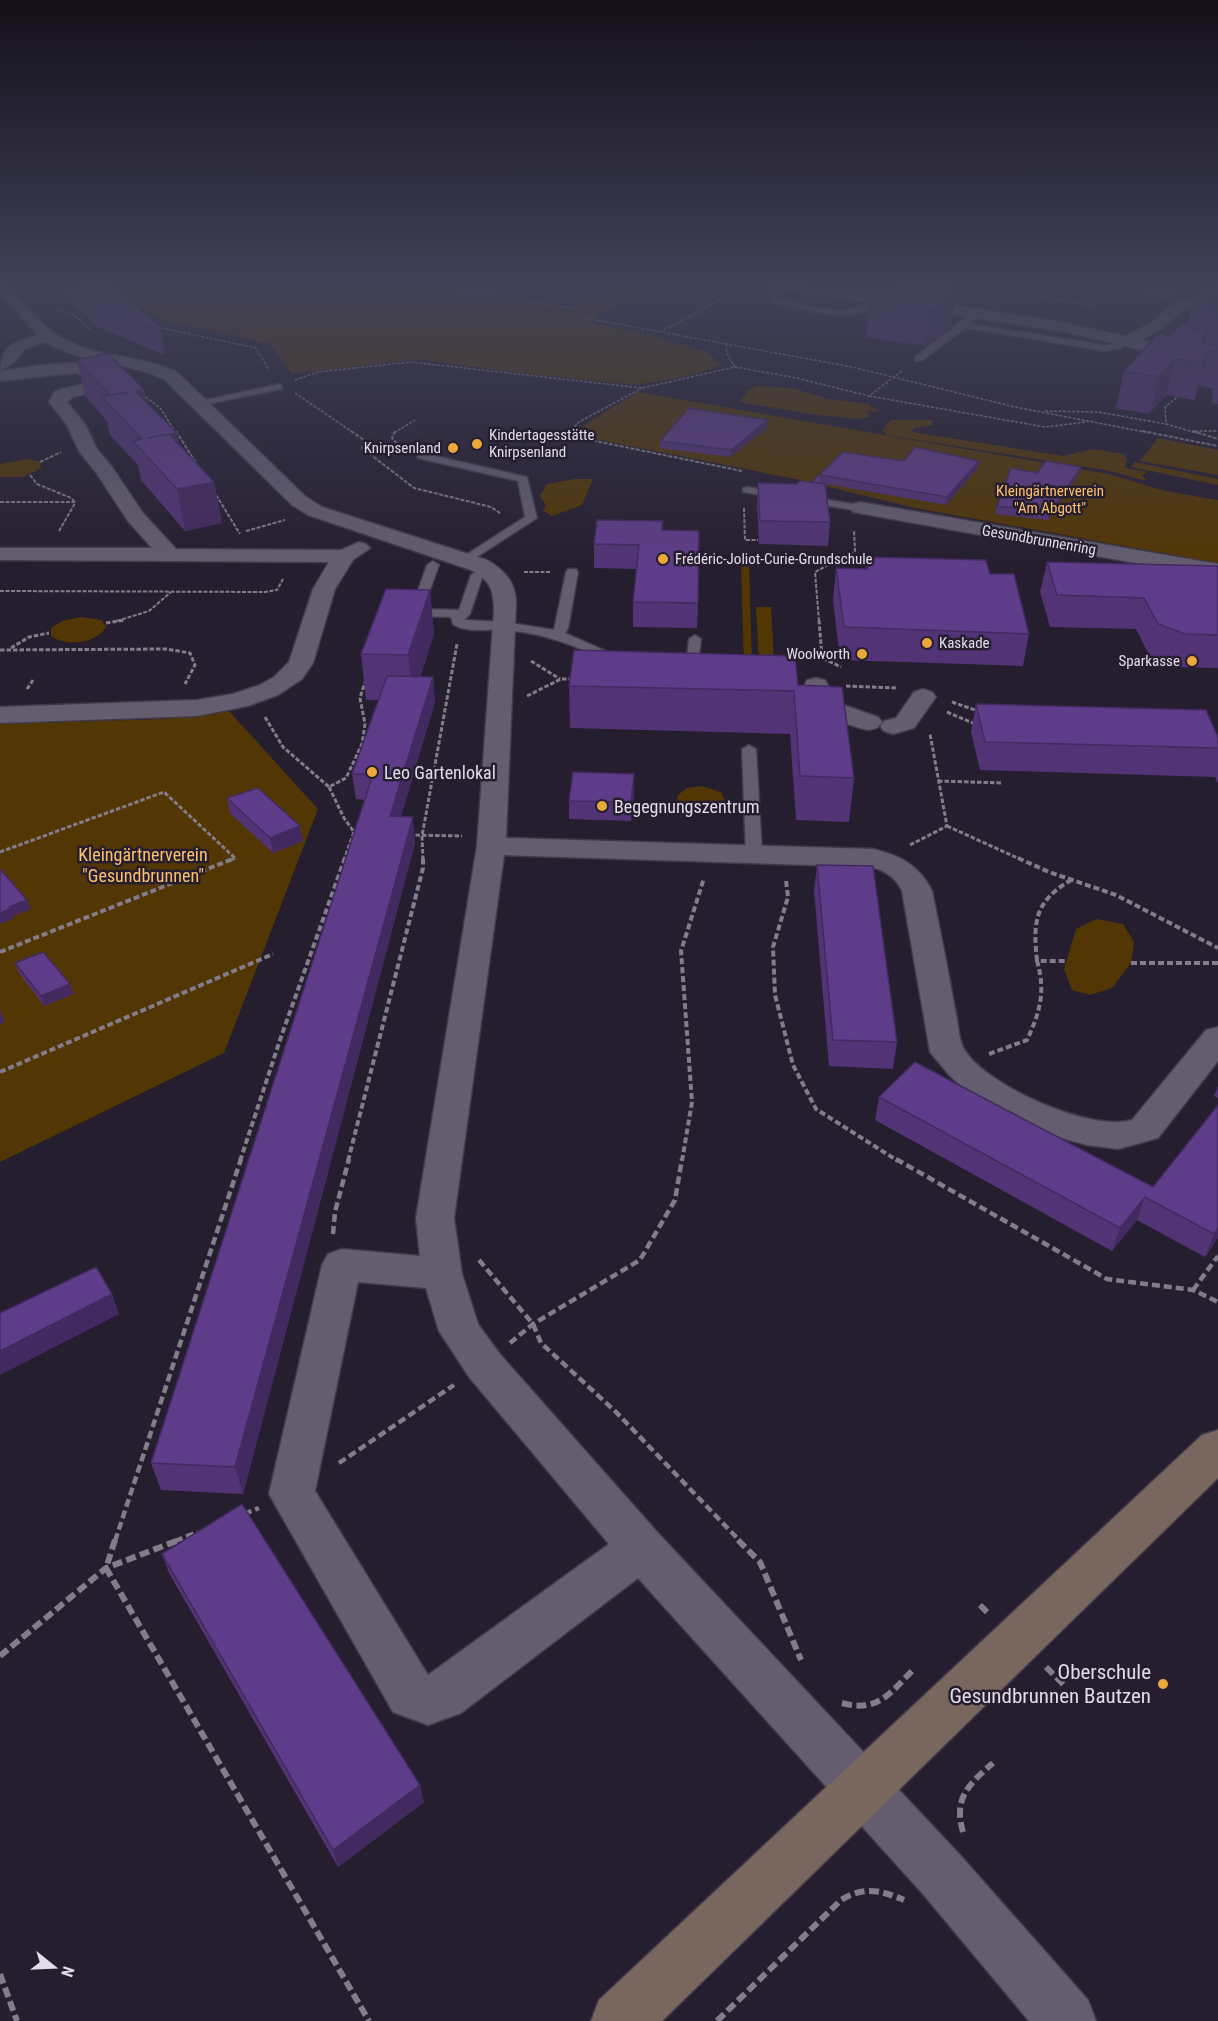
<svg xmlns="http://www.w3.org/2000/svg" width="1218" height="2021" font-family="'Roboto Condensed',sans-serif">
	<rect width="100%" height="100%" fill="#251e2f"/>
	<!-- green -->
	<g fill="#523604">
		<path d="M111,283h289l175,26 1,-4c13,-8 24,-8 38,-17l-35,-5h84l-76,39 68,14 54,17 12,13 -37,11 -48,8 -116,-12 -102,-14 -126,15 -21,-30 -109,-24z"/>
		<path d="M811,283h77l5,4c-22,10 -60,3 -82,-4z"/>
		<polygon points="756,386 792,388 829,399 869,404 872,408 878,410 877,412 868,411 869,417 858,419 811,414 739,402 748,391"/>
		<polygon points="637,392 1109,474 1165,491 1218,500 1218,563 915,508 800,480 570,434"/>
		<polygon points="891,420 932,420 933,425 914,428 912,432 1063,456 1093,449 1124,454 1127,460 1125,468 1148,472 1142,475 1146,480 1143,480 1105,470 887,435 882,430"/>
		<polygon points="1158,438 1218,450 1218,475 1140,461"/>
		<polygon points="28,459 40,462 41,468 23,477 0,477 0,464"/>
		<polygon points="1135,462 1218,479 1218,485 1131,467"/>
		<polygon points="575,479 593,479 582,505 552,516 543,511 546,505 540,496 547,484"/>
		<polygon points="741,563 749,564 752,664 744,664"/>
		<polygon points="756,607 771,607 774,663 759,663"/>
		<path d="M80,617l22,3 4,7c-10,17 -40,20 -55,9v-8l11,-7z"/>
		<polygon points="229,711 318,809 224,1053 0,1162 0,724 163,719"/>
		<polygon points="701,786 721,792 725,801 723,805 704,812 682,807 677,799 678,795 687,788"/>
		<polygon points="1096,919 1123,924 1134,942 1131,963 1112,988 1090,995 1072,990 1064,969 1076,929"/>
	</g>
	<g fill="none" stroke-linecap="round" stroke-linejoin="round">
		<!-- lane casing -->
		<g stroke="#413b49" stroke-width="3">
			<g id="lane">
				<path d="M782,284l7,2 -12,10 2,2c30,8 73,23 98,-2l7,2c-26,31 -77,12 -111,4l-4,-6z"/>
				<polygon points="973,312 980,314 971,324 1104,345 1116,344 1127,338 1131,341 1121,348 1104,351 966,328 921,361 915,361 915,357"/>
				<polygon points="279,384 282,385 282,389 197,406 192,403"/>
				<polygon points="422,453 527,477 537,518 469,562 461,562 461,558 525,517 518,481 418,458 417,456"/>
				<polygon points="747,487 860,505 866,508 860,511 743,492 743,488"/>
				<path d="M433,561l6,4 -16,44 36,1 12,-35 6,-4 6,4 -13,39 -6,6 41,2 49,8 12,-58 2,-3h8l2,3 -10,57 -3,4 59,26 -7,4 -5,-1c-37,-16 -69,-30 -110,-32 -13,-1 -39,3 -49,-6l-2,-7 -39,-1 -2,-3 17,-48z"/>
				<polygon points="695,635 701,639 698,664 673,664 671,661 673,658 687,657 689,639"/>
				<polygon points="749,745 756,749 762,854 754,859 746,854 742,749"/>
			</g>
		</g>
		<!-- street casing -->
		<g stroke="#413b49" stroke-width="3">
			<g id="street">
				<path d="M0,283h5l6,4c14,15 25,33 42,45 36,27 85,21 124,40l129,125 16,10 165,53c17,10 28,21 29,42l-10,236 367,11c28,7 46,16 59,42 8,39 16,78 23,118 3,11 3,30 9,40 22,37 127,83 168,71l74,-90 12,-3v34l-60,77 -40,11 -31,-4 -22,-6 -57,-22 -41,-26 -17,-15 -20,-24 -28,-161c-6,-13 -16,-20 -30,-24l-368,-12 -50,363 8,56 16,50 21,29 159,180 303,323 127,144 8,21h-67l-106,-127 -285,-316 -177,135 -33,12 -35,-13 -124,-218 53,-229 6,-11 14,-5 78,7 -4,-38 61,-372 17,-235c0,-21 -4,-31 -23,-41l-163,-55 -16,-10 -127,-125c-37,-19 -82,-15 -119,-38l-22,7 -8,12 -16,10c42,-6 82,-14 123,0l3,8 -6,7 -47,11 -6,5 18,22 12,25 15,18 31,46 33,36 165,1 18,-8 7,2 4,4 -17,12 -18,29 -22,74 -11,16 -24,16 -30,11 -51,10 -197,7v-16l197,-7 36,-6 27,-9 14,-8 15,-15 24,-73 16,-27 -329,-2v-12h152l-24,-27 -31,-47 -18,-23 -12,-26 -18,-23 5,-10 7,-3 48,-11 -34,-5 -75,8c0,-33 6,-36 37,-46l-37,-42zM358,1282l68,6 13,43 30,46 140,167 -181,131 -113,-184z"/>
				<polygon points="758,283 796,283 934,302 1061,322 1125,336 1151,323 1176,301 1218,293 1218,301 1186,308 1161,329 1141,340 1218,358 1218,368 1061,331 765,287"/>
				<polygon points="860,502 1218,564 1218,578 853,512 850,508 853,504"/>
				<path d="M816,678l9,2 3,5 1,15 49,17 4,5 -4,5c0,1 -9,3 -9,3 -6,0 -55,-17 -59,-20 -9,-7 -8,-22 -3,-30z"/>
				<polygon points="923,689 932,692 936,697 914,728 893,734 884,731 880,726 884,721 896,718 914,692"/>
			</g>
		</g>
		<!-- secondary casing -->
		<g stroke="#413b49" stroke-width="3">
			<polygon id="secondary" points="1218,1430 1218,1478 662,2021 591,2021 599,2000 1202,1435"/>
		</g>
		<!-- path-far5 -->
		<g stroke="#827c8b" stroke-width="1.5" stroke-dasharray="3 1.5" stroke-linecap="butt">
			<polyline points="400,283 566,307 575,309 585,318 852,367 1015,407 1150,433"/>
			<polyline points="1040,283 988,288 1095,306"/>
			<polyline points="1112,289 1123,283"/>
			<polyline points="1094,307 1112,289 1098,283"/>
			<polyline points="54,308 77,317 91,330"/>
			<polyline points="157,327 256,348 269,370"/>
			<polyline points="660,332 709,306 742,284"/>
			<polyline points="735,367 797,378 869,396 902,371"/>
			<polyline points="295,380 318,372 410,362 642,388 735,367 727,354 726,345"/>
			<polyline points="295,393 354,433"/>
			<polyline points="142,394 161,409 176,433"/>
			<polyline points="1180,395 1165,407 1166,424 1197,433"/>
			<polyline points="869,396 1045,427 1087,422"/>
			<polyline points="1045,411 1098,412 1166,424"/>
			<polyline points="1195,431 1218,431"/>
			<polyline points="394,433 415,420"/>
			<polyline points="568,433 579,422 642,388"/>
		</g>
		<!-- path-far4 -->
		<g stroke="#827c8b" stroke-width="2" stroke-dasharray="4 1.5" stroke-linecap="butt">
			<polyline points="176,431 196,463"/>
			<polyline points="351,431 364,440 362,448 414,488 491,507 500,513"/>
			<polyline points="395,431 392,438 404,451"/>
			<polyline points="570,431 566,435 742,471"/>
			<polyline points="1142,431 1218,446"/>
			<polyline points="1192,431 1218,439"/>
			<polyline points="40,462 61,452"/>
			<polyline points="30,475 37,484 71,498 75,502"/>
			<polyline points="216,495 240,534"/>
			<polyline points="0,502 75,502"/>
			<polyline points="744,508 745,540 758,540"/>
			<polyline points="59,531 75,503"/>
			<polyline points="246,531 285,520"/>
			<polyline points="524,572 550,572"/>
			<polyline points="0,591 265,592 277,590 283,579"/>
			<polyline points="117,621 149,611 171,592"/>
			<polyline points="819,621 815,572 855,551 854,530"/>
		</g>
		<!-- path-far3 -->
		<g stroke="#827c8b" stroke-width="3" stroke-dasharray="4.5 2" stroke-linecap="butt">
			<polyline points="819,620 822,658 841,667"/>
			<polyline points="106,623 125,620"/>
			<polyline points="11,648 29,637 49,633"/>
			<polyline points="0,650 166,649 190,653 195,665 185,684"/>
			<polyline points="531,661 560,679"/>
			<polyline points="846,686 896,688"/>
			<polyline points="27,689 33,680"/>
			<polyline points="527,696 561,679 573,679"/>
			<polyline points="952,702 978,711"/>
			<polyline points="947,712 975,724"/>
			<polyline points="265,717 283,747 329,787 346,778 362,744 365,724 360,698 365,682"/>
			<polyline points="938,781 1003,783"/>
			<polyline points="329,787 344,818 354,832 344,860"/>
			<polyline points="947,826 1022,860"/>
			<polyline points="409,835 462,836"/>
			<polyline points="910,845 947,826 930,734"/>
			<polyline points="0,852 164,792 235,858 231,860"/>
			<polyline points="423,860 422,836 457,644"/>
		</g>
		<!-- path-far2 -->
		<g stroke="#827c8b" stroke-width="4" stroke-dasharray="6 3" stroke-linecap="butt">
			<polyline points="1018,858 1049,872 1116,895 1218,948"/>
			<polyline points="786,881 788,897 773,947 775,995 793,1065 816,1109 898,1161"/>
			<polyline points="0,952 235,858"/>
			<path d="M1037,961c-4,-39 -3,-59 34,-81"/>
			<polyline points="1131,963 1218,963"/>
			<path d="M989,1054l38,-14c13,-28 19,-49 10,-79h28"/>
			<polyline points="0,1072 273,954"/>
			<polyline points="240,1161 281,1037 345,858"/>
			<polyline points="348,1161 423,868 423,858"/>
			<polyline points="682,1161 692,1102 681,951 704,878"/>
		</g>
		<!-- path-far1 -->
		<g stroke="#827c8b" stroke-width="4.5" stroke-dasharray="8 4" stroke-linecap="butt">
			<polyline points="896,1159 1107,1279 1193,1290 1218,1302"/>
			<polyline points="333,1234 335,1212 349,1159"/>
			<polyline points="479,1260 533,1324 541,1343 616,1412 740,1541"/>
			<polyline points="1193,1290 1218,1256"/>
			<polyline points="510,1343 533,1324 640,1260 675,1200 682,1159"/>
			<polyline points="339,1463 454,1385"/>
			<polyline points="244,1514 259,1508"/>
			<polyline points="115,1541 241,1159"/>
			<polyline points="175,1541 198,1532"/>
		</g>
		<!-- path -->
		<g stroke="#827c8b" stroke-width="6" stroke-dasharray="10 4.5" stroke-linecap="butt">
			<polyline points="115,1540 106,1568 369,2021"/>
			<polyline points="738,1540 760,1562 801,1660"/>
			<polyline points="980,1605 988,1613"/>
			<polyline points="0,1656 106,1568 179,1540"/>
			<polyline points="1046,1667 1065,1686"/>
			<path d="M842,1703c36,10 48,-10 71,-33"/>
			<path d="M963,1832c-10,-34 6,-48 30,-69"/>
			<polyline points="0,1974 17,2021"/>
			<path d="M717,2021l124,-121c23,-14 39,-10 63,0"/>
		</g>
		<!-- lane -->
		<use href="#lane" fill="#645d70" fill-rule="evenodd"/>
		<!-- street -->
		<use href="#street" fill="#645d70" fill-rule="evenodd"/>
		<!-- secondary -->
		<use href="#secondary" fill="#79665e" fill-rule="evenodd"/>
	</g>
	<!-- wall -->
	<g fill="#523476">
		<polygon points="52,283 111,283 161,329 165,353 164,355 98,327"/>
		<polygon points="409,283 516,283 496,294"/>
		<polygon points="899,283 951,326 925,346 866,337 870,303"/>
		<polygon points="1123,283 1218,283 1218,404 1212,403 1213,389 1199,386 1194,400 1166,395 1149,414 1116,408 1124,371 1171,336 1188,326 1191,313 1197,307 1200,295 1176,299 1172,302 1122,289"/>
		<polygon points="77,360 144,390 147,403 179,445 214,482 222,523 185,531 141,480 138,465 110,435 107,421 85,396"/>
		<polygon points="767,428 730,457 660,448 660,441"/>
		<polygon points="843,452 904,461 978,468 946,505 821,483 830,522 828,546 759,544 757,506 758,483 797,484 812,482"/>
		<polygon points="1037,473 1079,474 1048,520 995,514 997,506"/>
		<polygon points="663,530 698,603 697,628 633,627 633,602 637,569 594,568 594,544"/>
		<polygon points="867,557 990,574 1029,634 1023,666 840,660 833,600 836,568 866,569"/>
		<polygon points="1047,562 1218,566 1218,668 1176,667 1150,657 1136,629 1050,627 1040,592"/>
		<polygon points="430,590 434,634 420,677 433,677 435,702 401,816 415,843 243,1494 161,1490 151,1463 365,800 356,799 352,774 379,700 366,700 361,654"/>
		<polygon points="798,685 854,778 849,822 796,820 790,734 570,728 569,686"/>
		<polygon points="976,704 1218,737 1218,784 1215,777 980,770 971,732"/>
		<polygon points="634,774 634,793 631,821 569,819 569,801"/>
		<polygon points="227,798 300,826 303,841 273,853 230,813"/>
		<polygon points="817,865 897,1042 893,1069 829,1066 814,890"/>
		<polygon points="15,963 70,984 73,994 44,1006 19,973"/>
		<polygon points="1218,1086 1218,1098 1214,1096"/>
		<polygon points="879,1097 1153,1187 1218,1105 1218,1238 1205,1257 1137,1220 1112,1251 875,1120"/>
		<polygon points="162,1554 424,1802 338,1867 169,1573"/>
	</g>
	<!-- shaded-wall -->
	<g fill="#422a60">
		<polygon points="496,283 516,283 496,294"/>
		<polygon points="1176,283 1203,283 1200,295 1176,299 1172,302"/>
		<polygon points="957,284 951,326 925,346 929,312"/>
		<polygon points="1218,293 1218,319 1206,317 1212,294"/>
		<polygon points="161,329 165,353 164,355 159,331"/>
		<polygon points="1208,331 1200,363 1201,338"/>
		<polygon points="1208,350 1199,386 1194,400 1204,363"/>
		<polygon points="1175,359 1166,395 1149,414 1158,377"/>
		<polygon points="144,390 151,427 135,391"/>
		<polygon points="768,420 767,428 730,457 731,450"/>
		<polygon points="177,433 184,472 147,438"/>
		<polygon points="979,461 978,468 946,505 947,497"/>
		<polygon points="1081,467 1079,474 1048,520 1050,512"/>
		<polygon points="214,482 222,523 185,531 177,489"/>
		<polygon points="430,590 434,634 413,701 408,655"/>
		<polygon points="433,677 435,702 393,842 390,816"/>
		<polygon points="634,774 634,793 631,821 631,802"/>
		<polygon points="413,817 415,843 243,1494 235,1467"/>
		<polygon points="300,826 303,841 273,853 270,838"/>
		<polygon points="27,900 31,909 13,916 13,919 0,924 0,913 9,907"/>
		<polygon points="70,984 73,994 44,1006 41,996"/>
		<polygon points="0,1012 1,1012 5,1022 0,1024"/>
		<polygon points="1145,1197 1137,1220 1112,1251 1120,1228"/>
		<polygon points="1218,1228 1218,1238 1205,1257 1214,1234"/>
		<polygon points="112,1294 119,1314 0,1375 0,1351"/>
		<polygon points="420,1785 424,1802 338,1867 333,1850"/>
	</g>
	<!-- building -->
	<g fill="#5f3c89" stroke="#422a60" stroke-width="1.5">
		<polygon points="70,283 111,283 161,329 159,331 93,304"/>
		<polygon points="899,283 950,283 957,284 956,293 929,312 870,303"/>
		<polygon points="1218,287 1218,293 1212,294"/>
		<polygon points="1196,307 1218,310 1218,319 1191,313"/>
		<polygon points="1181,325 1208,331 1201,338 1203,344 1218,346 1218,352 1208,350 1204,363 1175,359 1158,377 1124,371 1158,334 1171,336"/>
		<polygon points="108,353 144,390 135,391 177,433 147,438 169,434 214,482 177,489 133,441 142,439 102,397 130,392 110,395 77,360"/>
		<polygon points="689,408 768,420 731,450 660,441"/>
		<polygon points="915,447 979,461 947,497 820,475 822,484 812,482 843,452 904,461"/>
		<polygon points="1046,461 1081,467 1050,512 997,506 1011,468 1037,473"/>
		<polygon points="800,481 825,484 830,522 760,521 758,483 797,484"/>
		<polygon points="597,520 663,521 662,530 699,531 698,603 633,602 639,545 594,544"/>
		<polygon points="867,557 986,560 990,574 1014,574 1029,634 844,627 836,568 868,569"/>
		<polygon points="1047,562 1218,566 1218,635 1185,634 1158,624 1144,598 1057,595"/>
		<polygon points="386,589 430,590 408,655 361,654"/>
		<polygon points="574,650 795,656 798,685 842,687 854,778 800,776 794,691 569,686"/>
		<polygon points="387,676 433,677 390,816 413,817 235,1467 151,1463 373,774 352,774"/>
		<polygon points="976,704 1206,710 1218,737 1218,748 985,742"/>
		<polygon points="573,772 634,774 631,802 569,801"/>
		<polygon points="258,788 300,826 270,838 227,798"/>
		<polygon points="817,865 873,866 897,1042 833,1040"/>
		<polygon points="0,869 27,900 9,907 10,909 0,913"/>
		<polygon points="43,952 70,984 41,996 15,963"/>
		<polygon points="915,1062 1153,1187 1218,1105 1218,1228 1214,1234 1145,1197 1120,1228 879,1097"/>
		<polygon points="96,1267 112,1294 0,1351 0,1313"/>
		<polygon points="242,1504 420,1785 333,1850 162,1554"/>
	</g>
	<!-- sky -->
	<linearGradient id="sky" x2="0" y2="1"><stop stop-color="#14101a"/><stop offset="0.5" stop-color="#404158"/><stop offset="1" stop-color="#404158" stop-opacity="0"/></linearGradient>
	<rect width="1218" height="566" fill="url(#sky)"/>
	<!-- markers -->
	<g fill="#eda83b" stroke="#251e2f" stroke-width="2">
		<circle cx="477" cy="444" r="6"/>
		<circle cx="453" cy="448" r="6"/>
		<circle cx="663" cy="559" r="6"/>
		<circle cx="927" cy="643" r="6"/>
		<circle cx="862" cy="654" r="6"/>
		<circle cx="1192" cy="661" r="6"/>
		<circle cx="372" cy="772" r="6"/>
		<circle cx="602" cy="806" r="6"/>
		<circle cx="1163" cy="1684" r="6"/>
	</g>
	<g text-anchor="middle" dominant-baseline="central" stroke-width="5" stroke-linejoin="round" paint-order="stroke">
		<!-- far-poi labels -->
		<g font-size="15" fill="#e1dce8" stroke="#251e2f" text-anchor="start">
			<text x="489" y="435">Kindertagesstätte<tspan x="489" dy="17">Knirpsenland</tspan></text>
			<text x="441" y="448" text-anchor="end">Knirpsenland</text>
			<text x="675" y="559">Frédéric-Joliot-Curie-Grundschule</text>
			<text x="939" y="643">Kaskade</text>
			<text x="850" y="654" text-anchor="end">Woolworth</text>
			<text x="1180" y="661" text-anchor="end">Sparkasse</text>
		</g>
		<!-- far-park labels -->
		<g font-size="15" fill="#fdc16b" stroke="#251e2f">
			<text x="1050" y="491">Kleingärtnerverein<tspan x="1050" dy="17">"Am Abgott"</tspan></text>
		</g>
		<!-- far-street labels -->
		<g font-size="15" fill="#e1dce8" stroke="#251e2f">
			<text transform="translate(1039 540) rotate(10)">Gesundbrunnenring</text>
		</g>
		<!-- poi labels -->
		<g font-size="18" fill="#e1dce8" stroke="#251e2f" text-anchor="start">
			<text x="384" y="772">Leo Gartenlokal</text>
			<text x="614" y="806">Begegnungszentrum</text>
		</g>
		<!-- park labels -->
		<g font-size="18" fill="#fdc16b" stroke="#251e2f">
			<text x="143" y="854">Kleingärtnerverein<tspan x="143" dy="21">"Gesundbrunnen"</tspan></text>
		</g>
		<!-- near-poi labels -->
		<g font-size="21" fill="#e1dce8" stroke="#251e2f" text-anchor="end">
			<text x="1151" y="1672">Oberschule<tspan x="1151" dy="24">Gesundbrunnen Bautzen</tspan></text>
		</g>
	</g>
	<!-- north arrow -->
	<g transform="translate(54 1967) rotate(108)" stroke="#251e2f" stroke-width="4.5" paint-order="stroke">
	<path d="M0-4.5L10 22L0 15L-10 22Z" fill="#e1dce8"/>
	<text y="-9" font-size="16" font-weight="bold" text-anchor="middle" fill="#e1dce8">N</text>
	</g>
</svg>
